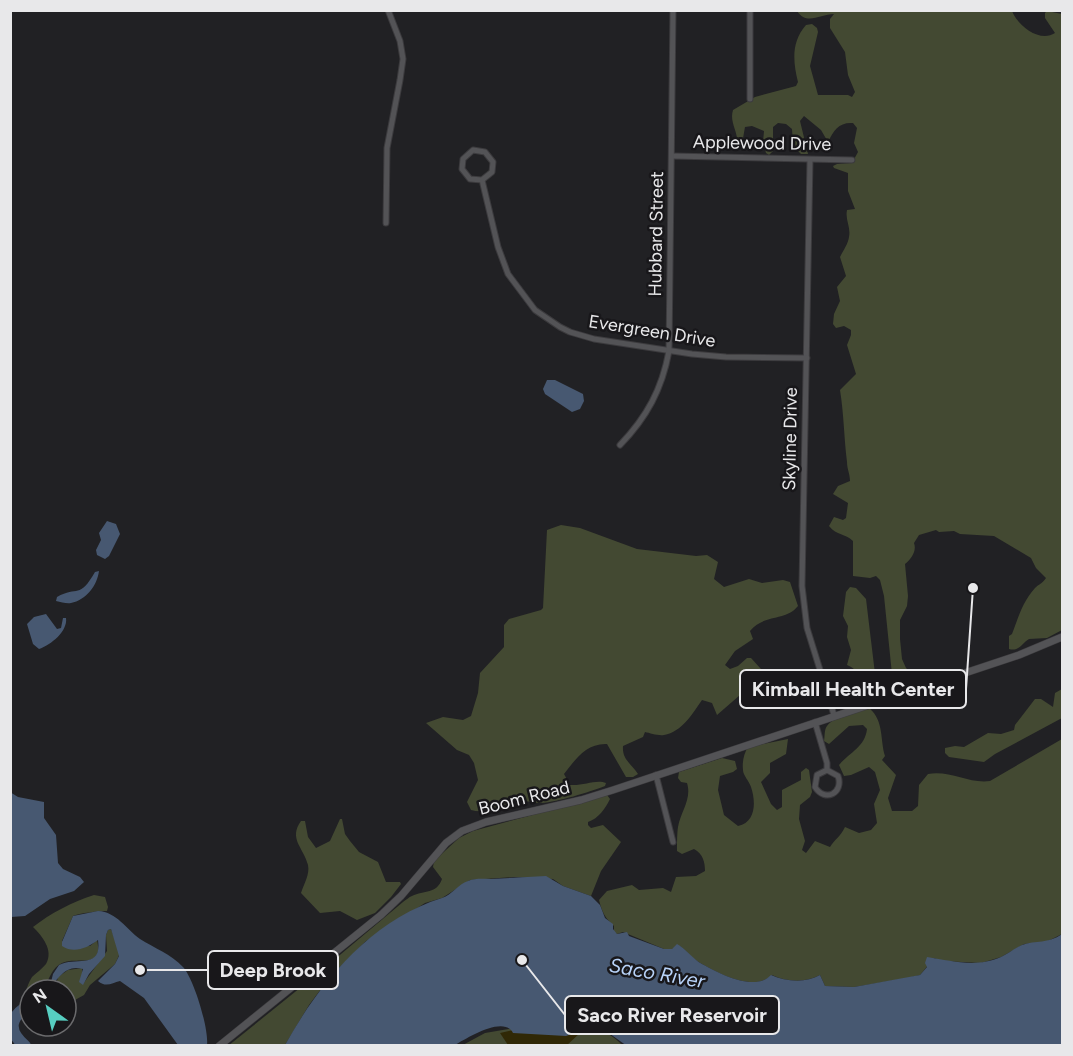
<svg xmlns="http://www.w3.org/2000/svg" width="1073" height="1056" font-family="Figtree,sans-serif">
	<rect width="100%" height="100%" fill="#212124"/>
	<!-- green -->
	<g fill="#434932">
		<path d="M797,11h215c6,15 28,32 43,22l-10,-15v-5l2,-2 15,3v616l-15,8 -18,1c-7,4 -10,13 -20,10v-13l3,-2c6,-16 11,-33 23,-46 4,-4 7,-4 11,-10l-10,-10 -5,-10 -37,-22 -34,-2 -6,-3 -15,1 -3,-2 -17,5 -5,8c3,8 -3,16 -9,21l3,32 -1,10 -7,14v19l2,20 4,9 9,9 -2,5 -10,6 -8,1 -2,-5 -9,-88 -4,-16 -4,-4 -6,2 -17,-2v-35c-8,-8 -16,-5 -24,-15l5,-9 9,3 3,-2 2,-15 -15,-9 5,-8 12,-5c0,-7 -3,-12 -3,-19 -3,-24 -3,-47 -7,-72l16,-16 -9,-29 4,-10v-5l-7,-4 -8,2 -3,-4 1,-10 6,-13 -3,-14 9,-11 -6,-19c3,-6 8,-13 9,-20 2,-10 -4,-17 -2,-27l8,-1 -7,-18v-18l-14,-5 -1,-2 4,-2 15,-1 6,-11 -4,-9 3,-15 -4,-5c-14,-1 -19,7 -25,19l-7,-12 -17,-14 -4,5 8,33h-7l-8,-8 -1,-17 -6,-5 -8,-1 -5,4v24l-4,4 -3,-2 -3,-11 1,-11 -12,-5 -7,1 -3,17 -5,1c2,-13 -8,-22 -4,-35l22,-13 41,-11 2,-4c-5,-20 -7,-40 8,-57l6,-1 5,4 1,4 -8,34 8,29h30l4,2 3,-5 -7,-17 -3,-23 -15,-24v-9l4,-5c-14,0 -27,12 -37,-3z"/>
		<path d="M561,525l19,3 57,21 59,7 11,-1 11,7 -4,17 10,8 25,-8 13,4 21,-3 7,2 8,24c-13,16 -33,7 -48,25l3,8 -18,12 -10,14 5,4 8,-3 9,-8h4l10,11 -2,7 1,21 -7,2 -13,-4 -23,20 -5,-12 -10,-3c-9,13 -20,32 -38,35 -6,1 -14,-2 -19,-3l-2,5 -20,9c-1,14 8,17 15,28l-5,3h-7l-19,-33c-21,-1 -32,16 -43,30l6,11c14,1 26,-6 36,-2l-1,3c-16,6 -47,16 -64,17 -7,0 -13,-2 -19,-2 -18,2 -33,14 -51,9l-4,-8 11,-22 -4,-17 -5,-8 -12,-5 -31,-27 17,-6 20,3 8,-4 7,-23 2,-20 24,-26v-22l5,-6 32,-9 2,-2 4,-78z"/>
		<path d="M850,587l6,1 10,11 10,83 -3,11 -4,5 -4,-1c-4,-14 -3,-26 -18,-32l4,-15 -4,-13 1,-11 -5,-10 3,-24z"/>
		<polygon points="1062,689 1062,718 995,754 984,762 949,757 945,753 945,748 955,746 964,747 988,733 1001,734 1014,730 1015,725 1035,699 1041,699 1053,707 1055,693"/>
		<path d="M870,709c14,12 10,31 15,47l-3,4 14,15 -8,23 4,13h20l6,-5 1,-21 9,-11c22,-4 41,10 62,7l72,-42v195l-16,8 -22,2 -23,13 -20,6 -39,-2 -8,-3 -14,17 -12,3 -54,9 -29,-1 -5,-11c-15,8 -33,7 -48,0 -17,17 -53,-1 -70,-11 -8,-4 -15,-12 -22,-18l-8,3h-8l-41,-17 -6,2 -3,-2v-6c-9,-8 -12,-14 -15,-26l8,-9 25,-6 7,5 24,-2 8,4 5,-15 20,-1 9,-5c0,-9 -2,-17 -11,-22l-12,5 -5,-3c0,-6 0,-18 1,-24 3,-16 14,-28 9,-44l-6,-1 -3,-4 1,-6 43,-14 13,3 2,8 -4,3 -13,4 -2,14 6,25 14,11c18,-4 18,-24 13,-39 -2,-6 -8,-12 -8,-17 -1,-8 1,-17 5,-23l40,-8 -2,15 -16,9v10l-9,9 10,22 6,6 5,-3v-17l19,-10v-8l5,-4 3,2 3,22 -2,5 -10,8 -1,14 6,22 -3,9 4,3 9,-12 15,6c5,-8 11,-11 15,-20l14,6 12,-3 6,-7 -3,-19 6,-14 -5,-18 -6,-5 -18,8 -7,1 -5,-11c11,-13 26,-18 28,-36l-4,-4 -14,1 -20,18 -5,-3c1,-5 0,-11 3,-15 8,-11 31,-16 43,-17z"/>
		<path d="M607,795l3,4c-5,10 -11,19 -22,23v3l3,3 12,-3 18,17 -20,29 -10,25 -28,-10 -10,-7 -39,-2 -44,3 -28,18 -17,5 -59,38 -31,31 -14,17 -12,16 -24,40 -57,1 88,-71 87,-73c3,-2 6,-5 9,-6 12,-6 25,-2 30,-17l-9,-12 1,-6 25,-23 14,-7z"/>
		<path d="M340,819h2l3,15 5,7 9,11 19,10 8,20h14l1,2 -10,13 -16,16 -18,7 -17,-9 -20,2 -19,-20c3,-9 9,-19 7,-28 -4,-17 -20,-26 -7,-44h4l3,16 8,11 14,-7z"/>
		<path d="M94,895l11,2 3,10 -1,4c-7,0 -28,2 -34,5l-11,25 28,5 7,-6c7,30 -19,16 -35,23 -10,4 -14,18 -18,27h-14v10l-7,1 -1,-2c4,-7 6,-16 10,-22 4,-4 10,-8 14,-13 8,-14 -4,-28 -13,-37 18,-14 39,-25 61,-32z"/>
		<polygon points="111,929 120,953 115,964 90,985 84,995 66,1005 66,990 55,990 58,977 68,970 82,968 83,984 107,951 106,935 108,930"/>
		<path d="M521,1027l61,4c15,-5 30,3 40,14l-161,1 24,-13z"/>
	</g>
	<!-- sand -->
	<polygon fill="#302806" points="513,1030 580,1030 580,1033 566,1046 508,1045 500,1033"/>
	<!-- water -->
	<g fill="#475871">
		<polygon points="547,380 555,380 583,394 584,401 580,409 572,412 545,394 543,389"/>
		<polygon points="107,521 116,524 120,534 109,556 105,559 97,555 96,550 101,540 99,533"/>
		<path d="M99,571c-2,15 -13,29 -28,32 -4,1 -10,-1 -15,-2l1,-4c21,-12 22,3 38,-25z"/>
		<path d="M46,614l11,15 4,-1 2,-10h3c2,13 -15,27 -27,31l-6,-5 -6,-20 7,-7z"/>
		<polygon points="10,792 18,797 44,802 44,818 56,835 58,863 63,869 80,877 84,882 74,891 50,899 25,916 11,917"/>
		<path d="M546,876l17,10 28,10 9,9 5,13 8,6v5l4,5 10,-2 2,4 35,13h8l5,-5c9,5 16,15 25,20 18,10 53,28 69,11 16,7 35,8 49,0l5,11 29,1 66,-12 7,-8 -2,-4 2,-6c26,4 49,11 74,0 8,-4 14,-9 21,-12 14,-5 26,-1 40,-11v111l-435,1 -21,-15 -13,-3h-5l-22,8 -53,-3c-9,-18 -46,5 -58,12h-170c35,-63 86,-125 157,-147 10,-3 16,-14 26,-17 7,-3 16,-2 23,-2 18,-1 37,-2 55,-3z"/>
		<path d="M98,911c19,1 28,18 42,28 14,9 31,15 43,28 11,12 26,62 24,78h-29l-34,-47 -24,-17c-8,2 -14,7 -22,0l17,-17 4,-8 -8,-27 -3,1 -2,5 -1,21 -16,18 -6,11 -4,-3 4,-13c-17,-5 -25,9 -34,21l4,-16 6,-9c17,-9 43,5 39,-25 -11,8 -24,14 -36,6v-4l11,-26z"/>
	</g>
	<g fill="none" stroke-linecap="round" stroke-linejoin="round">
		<!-- river -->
		<path stroke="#475871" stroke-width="12" d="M25,1046c-19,-16 -15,-30 5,-41"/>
		<!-- minor casing -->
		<g stroke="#3c3b3e" stroke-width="7">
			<g id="minor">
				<polyline points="750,99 750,10"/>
				<polyline points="672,156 852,160"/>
				<polyline points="810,160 802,586 807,628 834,715"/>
				<polyline points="482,180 470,179 462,169 463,159 473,150 485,152 493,162 492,172 482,180 498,247 508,274 535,310 560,327 570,332 594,339 692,354 726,357 807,358"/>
				<polyline points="386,223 387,148 400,80 403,59 400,41 388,10"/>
				<path d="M620,445c27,-28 42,-56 49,-94l4,-341"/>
				<path d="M815,722l12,41v7l-10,5 -2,12c10,16 29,6 23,-11l-11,-6"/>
				<polyline points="656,775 673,842"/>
			</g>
		</g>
		<!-- tertiary casing -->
		<g stroke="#3c3b3e" stroke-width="8">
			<polyline id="tertiary" points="219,1046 381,915 401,896 446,843 462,831 486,822 581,800 613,790 1019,655 1062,637"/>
		</g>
		<!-- minor -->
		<use href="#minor" stroke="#535356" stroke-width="5"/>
		<!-- tertiary -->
		<use href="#tertiary" stroke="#535356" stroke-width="7"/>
	</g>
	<g text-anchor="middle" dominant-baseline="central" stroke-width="5" stroke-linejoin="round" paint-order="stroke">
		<!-- street labels -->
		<g font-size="18" fill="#e8e8ea" stroke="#18171a">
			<text transform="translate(762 143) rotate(1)">Applewood Drive</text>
			<text transform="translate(656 234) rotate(-89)">Hubbard Street</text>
			<text transform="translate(652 331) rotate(9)">Evergreen Drive</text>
			<text transform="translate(790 439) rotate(-89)">Skyline Drive</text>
			<text transform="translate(524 798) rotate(-14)">Boom Road</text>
		</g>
		<!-- water labels -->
		<g font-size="20" font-style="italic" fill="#b8d3f9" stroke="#18171a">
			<text transform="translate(657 973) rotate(10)">Saco River</text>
		</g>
	</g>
	<!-- callouts -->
	<path fill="none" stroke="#e8e8ea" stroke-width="2" d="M973 588L966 689M140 970L208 970M522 960L565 1015"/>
	<g fill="#e8e8ea" stroke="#18171a" stroke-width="2">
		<circle cx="973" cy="588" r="6"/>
		<circle cx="140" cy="970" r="6"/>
		<circle cx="522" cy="960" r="6"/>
	</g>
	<g fill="#18171a" stroke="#e8e8ea" stroke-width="2">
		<rect x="740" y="670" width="226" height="38" rx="6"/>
		<rect x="208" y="951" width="130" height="38" rx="6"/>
		<rect x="565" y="996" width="214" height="38" rx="6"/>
	</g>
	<g font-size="20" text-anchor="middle" font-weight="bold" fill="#e8e8ea">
		<text x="853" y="696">Kimball Health Center</text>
		<text x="273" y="977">Deep Brook</text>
		<text x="672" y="1022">Saco River Reservoir</text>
	</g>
	<!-- border -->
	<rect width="1073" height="1056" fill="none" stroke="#e8e8ea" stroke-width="24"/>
	<!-- north arrow -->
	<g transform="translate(48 1008) rotate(326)"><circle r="28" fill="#18171a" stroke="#6b6b6d" stroke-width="1.5"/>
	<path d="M0-4.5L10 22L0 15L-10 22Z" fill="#57cec1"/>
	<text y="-9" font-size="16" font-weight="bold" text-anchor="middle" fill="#e8e8ea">N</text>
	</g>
</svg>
